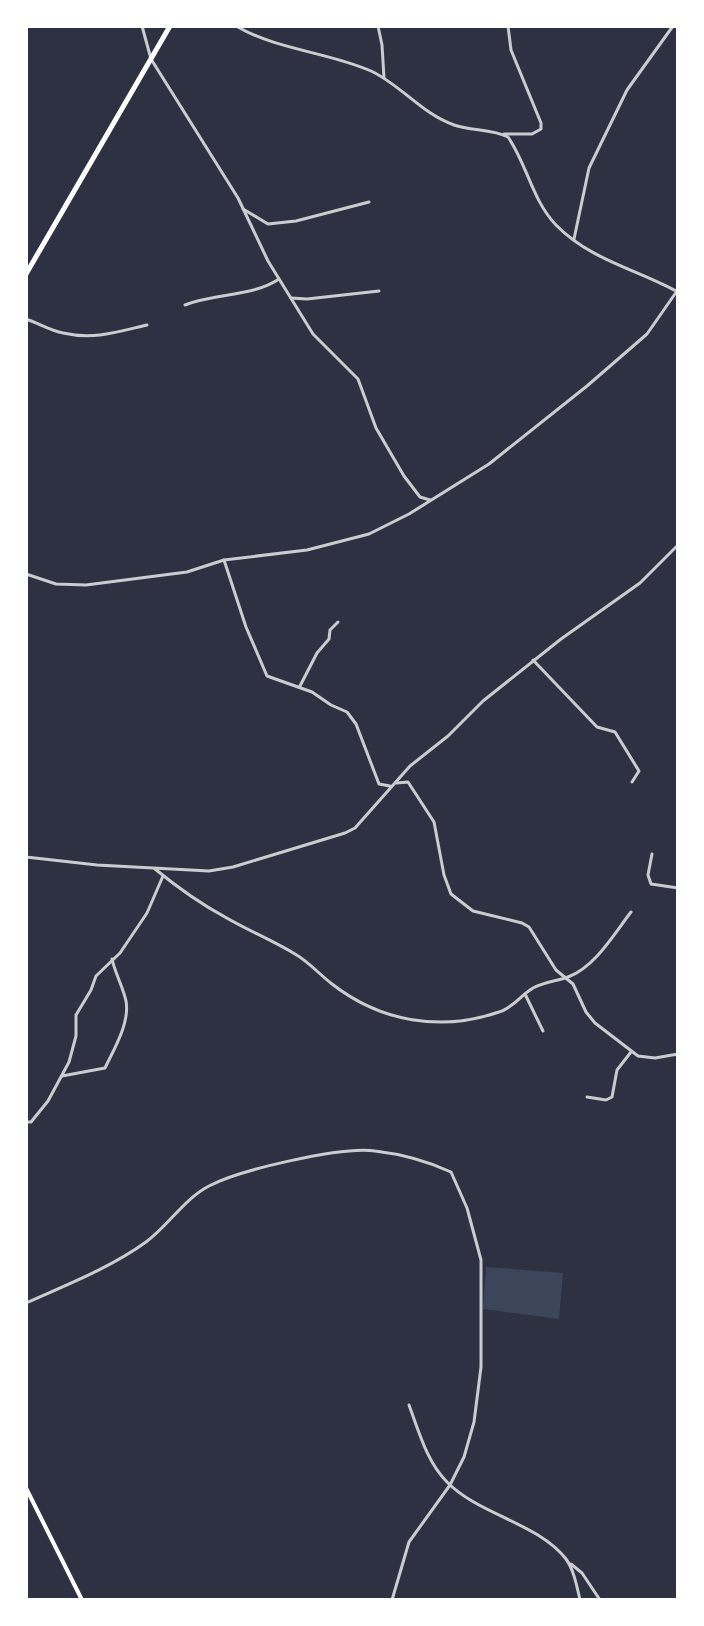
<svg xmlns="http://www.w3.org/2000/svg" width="704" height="1626" font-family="'IBM Plex Sans',sans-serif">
	<rect width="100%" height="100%" fill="#2d3142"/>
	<!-- green -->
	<polygon fill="#3c4559" points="486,1267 563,1273 559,1319 483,1309"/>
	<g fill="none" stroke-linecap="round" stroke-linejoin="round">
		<!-- minor -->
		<g stroke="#caccd0" stroke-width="3">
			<polyline points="142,26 151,59 238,198 268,261 313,334 358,379 376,428 404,476 420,497 430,500"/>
			<path d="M236,26c41,24 92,26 135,45 30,14 51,43 83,54 17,6 38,4 54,12 19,27 24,63 48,88 33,34 79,44 120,66"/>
			<polyline points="378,26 382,45 384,78"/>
			<polyline points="504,134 532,134 541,129 541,123 511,50 508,26"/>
			<polyline points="243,209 268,224 296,221 369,202"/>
			<polyline points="574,239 589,168 627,90 673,26"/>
			<polyline points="291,298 307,299 379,291"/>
			<path d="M185,305c31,-12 67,-8 94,-26"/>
			<path d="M26,319c12,4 25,12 37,14 31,7 54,-1 84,-8"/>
			<polyline points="224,560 246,627 267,676 312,692 331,705 347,712 356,724 379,784 390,786"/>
			<polyline points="26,574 56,584 86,585 187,572 224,560 307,550 369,534 409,514 489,464 587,386 647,334 677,291"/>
			<polyline points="533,660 597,727 615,732 639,771 632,782"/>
			<polyline points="300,686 317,653 329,639 330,630 338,622"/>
			<polyline points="397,783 408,782 434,822 444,875 451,894 473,911 522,923 529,927 556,970 573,984 586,1012 595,1023 638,1056 655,1058 678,1054"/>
			<polyline points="652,854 648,875 651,884 678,888"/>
			<polyline points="26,857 97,865 209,871 233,867 345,833 355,828 410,766 448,736 483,701 561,639 640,583 678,545"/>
			<path d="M155,869c22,18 44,34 70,48 22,13 47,23 70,37 14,8 24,20 37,30 49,38 109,48 167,28 14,-4 22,-17 34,-24 11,-6 24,-7 35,-11 27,-10 46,-43 63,-65"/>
			<polyline points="525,994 543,1031"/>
			<path d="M62,1076l43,-8c9,-19 25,-45 21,-67 -3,-14 -11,-28 -14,-42"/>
			<polyline points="587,1097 606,1100 612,1097 617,1070 631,1052"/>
			<polyline points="26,1122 31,1122 48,1101 69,1062 76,1036 76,1015 91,990 96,976 120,953 147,913 163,876"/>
			<path d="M26,1303c40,-18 84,-35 120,-61 22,-16 38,-43 63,-56 30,-16 133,-40 166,-35 26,3 52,10 76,21l16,36 14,52v107l-7,55 -10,35 -14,28 -41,57 -17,58"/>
			<path d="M409,1405c10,27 18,57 38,77 32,33 91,41 119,77 8,11 11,28 14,41"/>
			<polyline points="571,1564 582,1573 600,1600"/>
		</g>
		<!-- secondary -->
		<polyline stroke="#fff" stroke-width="4" points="26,1488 82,1600"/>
		<!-- primary -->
		<polyline stroke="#fff" stroke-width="5" points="26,274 170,26"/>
	</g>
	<!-- border -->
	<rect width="704" height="1626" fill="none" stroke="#ffffff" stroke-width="56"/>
</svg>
